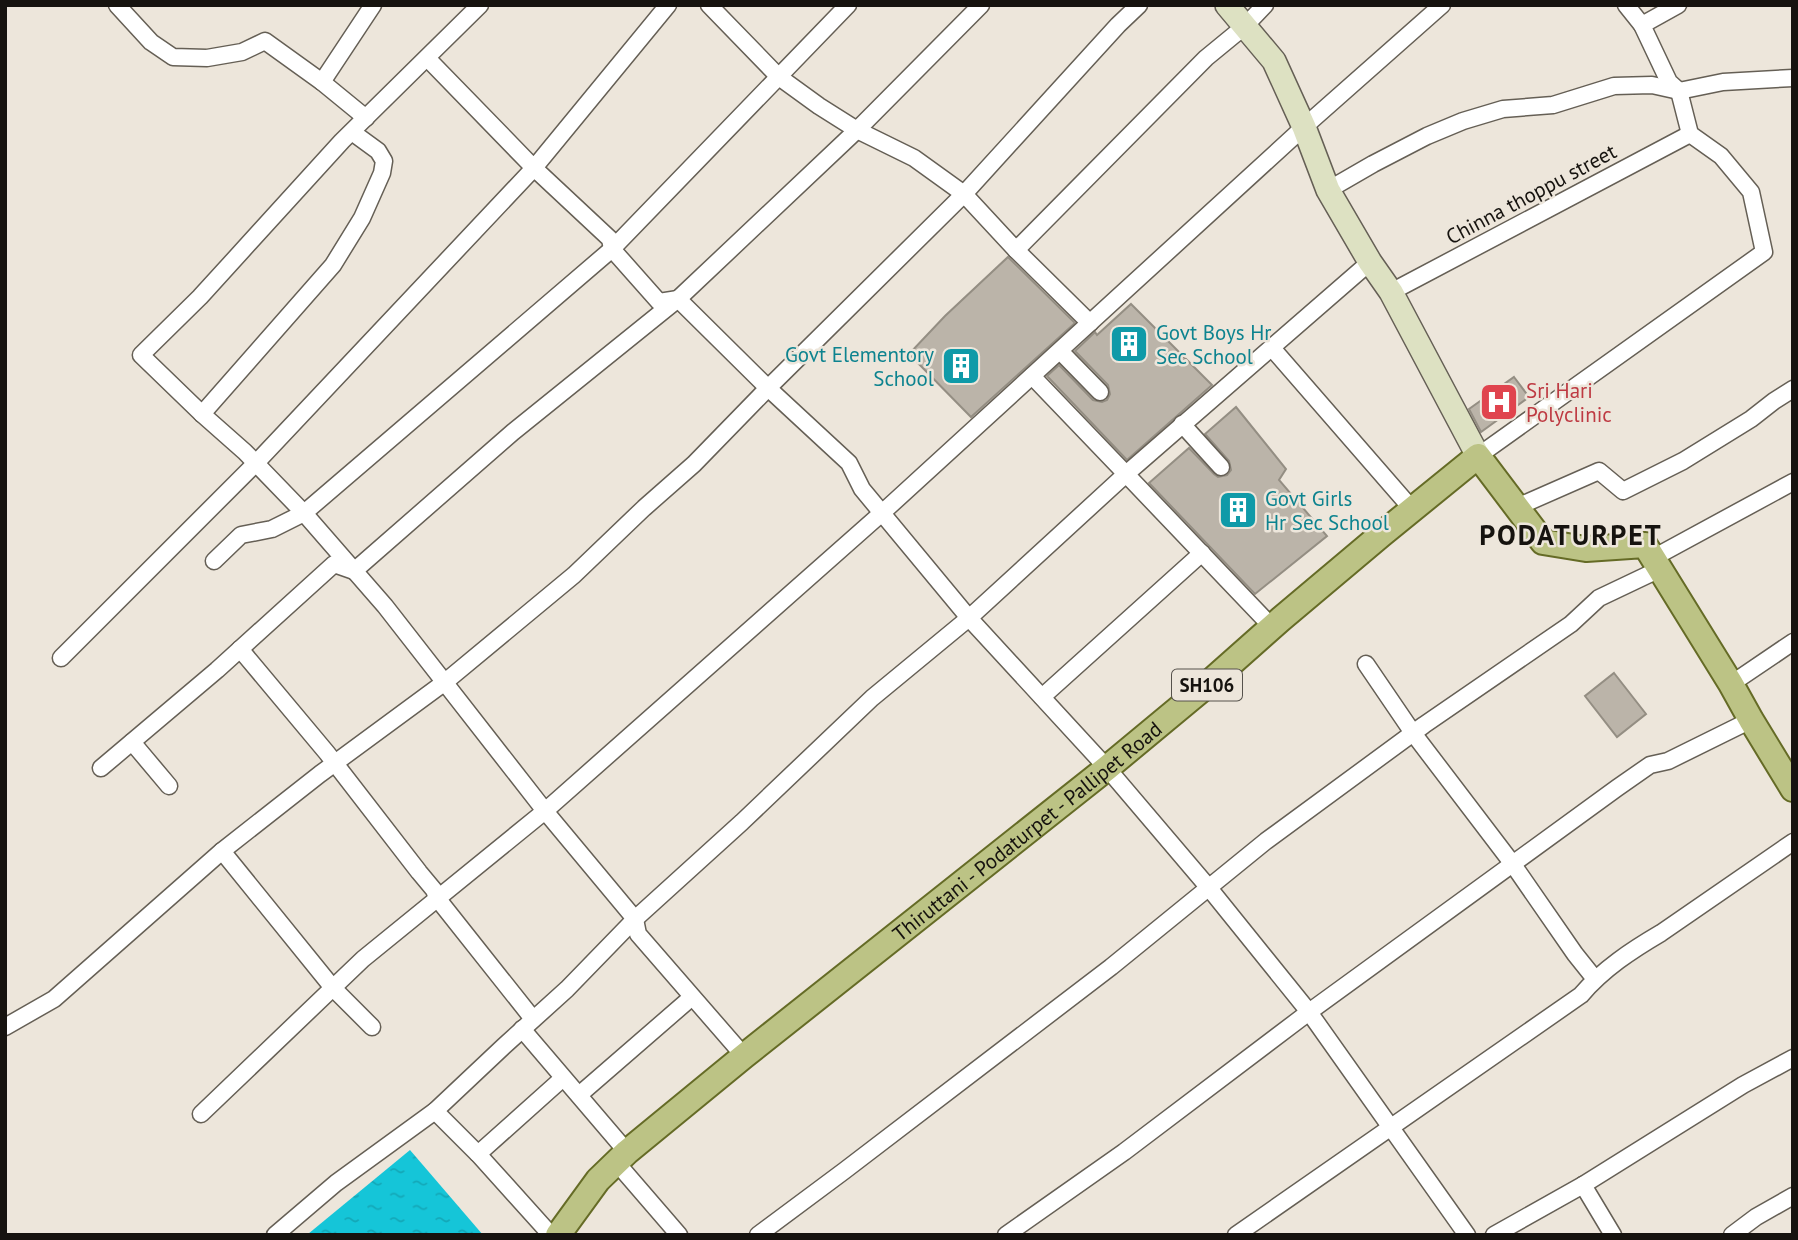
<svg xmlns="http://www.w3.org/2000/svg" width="1798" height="1240" font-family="'PT Sans',sans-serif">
	<defs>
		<pattern id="water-ripples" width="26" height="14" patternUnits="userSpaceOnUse" patternTransform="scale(1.75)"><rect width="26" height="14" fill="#15c5d8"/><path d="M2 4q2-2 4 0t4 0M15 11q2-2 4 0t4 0" fill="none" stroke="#13a8b8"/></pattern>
	</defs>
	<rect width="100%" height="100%" fill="#ede6db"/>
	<!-- water -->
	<polygon fill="url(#water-ripples)" points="410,1150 483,1235 307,1235 308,1234"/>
	<!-- building -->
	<g fill="#bbb4a9" stroke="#948e83" stroke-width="2">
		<polygon points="1008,257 1075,323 971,417 909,354 945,316"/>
		<polygon points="1131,304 1212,385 1127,460 1047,376 1059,365 1093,400 1102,402 1107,400 1110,394 1108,385 1075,351 1095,332 1097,335"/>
		<polygon points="1514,377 1529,397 1481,432 1469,409"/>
		<polygon points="1236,407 1286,469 1279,480 1327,536 1255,594 1149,483 1189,448 1214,474 1218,477 1227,475 1231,470 1229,461 1205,434"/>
		<polygon points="1614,673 1646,714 1617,737 1585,696"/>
	</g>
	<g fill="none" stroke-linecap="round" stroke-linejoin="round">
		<!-- street casing -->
		<g stroke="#655f55" stroke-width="19">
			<g id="street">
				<polyline points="117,5 151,42 173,57 207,58 242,52 265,41 322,82 373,5"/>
				<polyline points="480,5 342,141 200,297 141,355 202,414 245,452 304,513 385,606 545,811 635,919 638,934 744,1056"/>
				<polyline points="709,5 779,77 819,106 857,130 914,158 964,194 1016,250 1206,58 1245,26 1265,5"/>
				<polyline points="1626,5 1642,25"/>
				<polyline points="427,58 534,168 668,5"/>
				<polyline points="322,82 366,118"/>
				<polyline points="1328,190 1373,164 1427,136 1463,121 1503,109 1553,105 1614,86 1652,85 1679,91 1723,82 1793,78"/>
				<polyline points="1016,250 1090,323"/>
				<polyline points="1391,292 1690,134"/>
				<polyline points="1272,348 1412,509"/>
				<polyline points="1060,351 1100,392"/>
				<polyline points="1032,376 1126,474 1370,262"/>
				<polyline points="202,414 333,265 362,218 382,173 384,161 378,151 352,132"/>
				<polyline points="1182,424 1221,467"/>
				<polyline points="1478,456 1764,252 1751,192 1721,156 1690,134 1679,91 1669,82 1642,25 1678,5"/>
				<polyline points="1517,507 1599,471 1623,491 1683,461 1751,419 1774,401 1793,389"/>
				<polyline points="1653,558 1793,482"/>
				<polyline points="214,561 241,535 272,529 304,513 612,249 848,5"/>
				<polyline points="240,649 327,753 419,872 434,890 437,898 533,1019"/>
				<polyline points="61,658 256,463 534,168 610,239 612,249 659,302 678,299 768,388 849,463 862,489 969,618 1107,768 1209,888 1309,1012 1467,1235"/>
				<polyline points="1366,664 1413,733 1512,863 1575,954 1595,979"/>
				<polyline points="1731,684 1793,642"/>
				<polyline points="1042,697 1202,553"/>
				<polyline points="132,742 169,786"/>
				<polyline points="101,768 217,670 334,564 354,571 513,432 678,299 857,130 981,5"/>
				<polyline points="222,851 333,988 372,1027"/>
				<polyline points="5,1027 54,999 222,851 320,774 445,682 574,575 644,508 694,464 768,388 964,194 1118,25 1139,5"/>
				<polyline points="522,1029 627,1152"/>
				<polyline points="579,1095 692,997"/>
				<polyline points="435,1111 478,1154 551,1235"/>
				<polyline points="201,1114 363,959 545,811 883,512 1304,127 1442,5"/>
				<polyline points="478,1154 563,1078"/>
				<polyline points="616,1162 679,1235"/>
				<polyline points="1583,1185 1613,1235"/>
				<polyline points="275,1235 336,1183 435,1111 504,1046 567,989 635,919 742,822 872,698 969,618 1126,474 1272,627"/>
				<polyline points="758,1235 844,1171 1111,967 1266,841 1424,725 1571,624 1599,598 1660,569"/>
				<polyline points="1006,1235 1124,1152 1309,1012 1617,788 1650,765 1668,761 1751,720"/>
				<path d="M1236,1235l345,-240c22,-26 51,-45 80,-62l132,-91"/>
				<polyline points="1494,1235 1583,1185 1743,1085 1793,1058"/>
				<polyline points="1732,1235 1756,1217 1793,1196"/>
			</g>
		</g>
		<!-- secondary casing -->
		<g stroke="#655f55" stroke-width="26">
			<polyline id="secondary" points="1227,5 1274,61 1304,127 1328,190 1370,262 1391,292 1478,456"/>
		</g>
		<!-- primary casing -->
		<g stroke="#656b26" stroke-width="28">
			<g id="primary">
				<path id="s1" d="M558,1235l40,-55 29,-28 117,-96 363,-288 94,-78 80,-71 101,-85 96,-78 65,86 43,7 59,-4 86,139 20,36 42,69"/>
			</g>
		</g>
		<!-- street -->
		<use href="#street" stroke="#fff" stroke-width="16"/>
		<!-- secondary -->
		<use href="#secondary" stroke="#dde1c2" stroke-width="23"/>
		<!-- primary -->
		<use href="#primary" stroke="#bcc385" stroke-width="24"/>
	</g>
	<!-- icons -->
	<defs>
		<g id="building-square" transform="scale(2.0125)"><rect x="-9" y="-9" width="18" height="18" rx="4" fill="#0f9aa8" stroke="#ede6db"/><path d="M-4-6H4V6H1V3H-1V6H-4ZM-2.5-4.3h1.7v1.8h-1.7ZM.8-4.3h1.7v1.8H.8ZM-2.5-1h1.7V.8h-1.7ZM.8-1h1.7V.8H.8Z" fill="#fff"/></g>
		<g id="hospital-square" transform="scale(2.0125)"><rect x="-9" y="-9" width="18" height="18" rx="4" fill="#e0444e" stroke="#ede6db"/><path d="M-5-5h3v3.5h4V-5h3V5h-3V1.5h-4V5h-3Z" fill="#fff"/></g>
	</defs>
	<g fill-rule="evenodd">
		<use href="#building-square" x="1129" y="344"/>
		<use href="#building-square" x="961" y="366"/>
		<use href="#hospital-square" x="1499" y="402"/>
		<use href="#building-square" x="1238" y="510"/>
	</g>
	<g text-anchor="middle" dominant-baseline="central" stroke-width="5" stroke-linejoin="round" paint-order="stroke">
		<!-- shield labels -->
		<rect fill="#ede6db" stroke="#56524c" stroke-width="2" x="1172" y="669.5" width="70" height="31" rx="5"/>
		<g font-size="19" font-weight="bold" fill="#16130f">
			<text x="1207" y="685">SH106</text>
		</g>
		<!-- street labels -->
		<g font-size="21" fill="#16130f" stroke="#ede6db">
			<text transform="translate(1531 194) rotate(-28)">Chinna thoppu street</text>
			<text stroke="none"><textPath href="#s1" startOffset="621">Thiruttani - Podaturpet - Pallipet Road</textPath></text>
		</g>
		<!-- culture labels -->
		<g font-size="21" fill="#0d838f" stroke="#ede6db" text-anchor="start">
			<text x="1156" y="332">Govt Boys Hr<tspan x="1156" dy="24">Sec School</tspan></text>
			<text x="934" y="354" text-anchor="end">Govt Elementory<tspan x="934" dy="24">School</tspan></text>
			<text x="1265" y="498">Govt Girls<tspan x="1265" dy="24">Hr Sec School</tspan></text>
		</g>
		<!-- health labels -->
		<g font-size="21" fill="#be3a42" stroke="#ede6db" text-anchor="start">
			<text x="1526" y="390">Sri Hari<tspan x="1526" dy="24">Polyclinic</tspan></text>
		</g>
		<!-- district labels -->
		<g font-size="28" font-weight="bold" letter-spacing="2" fill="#16130f" stroke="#ede6db">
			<text x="1571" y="534">PODATURPET</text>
		</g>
	</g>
	<!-- border -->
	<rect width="1798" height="1240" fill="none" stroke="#16130f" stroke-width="14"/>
</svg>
